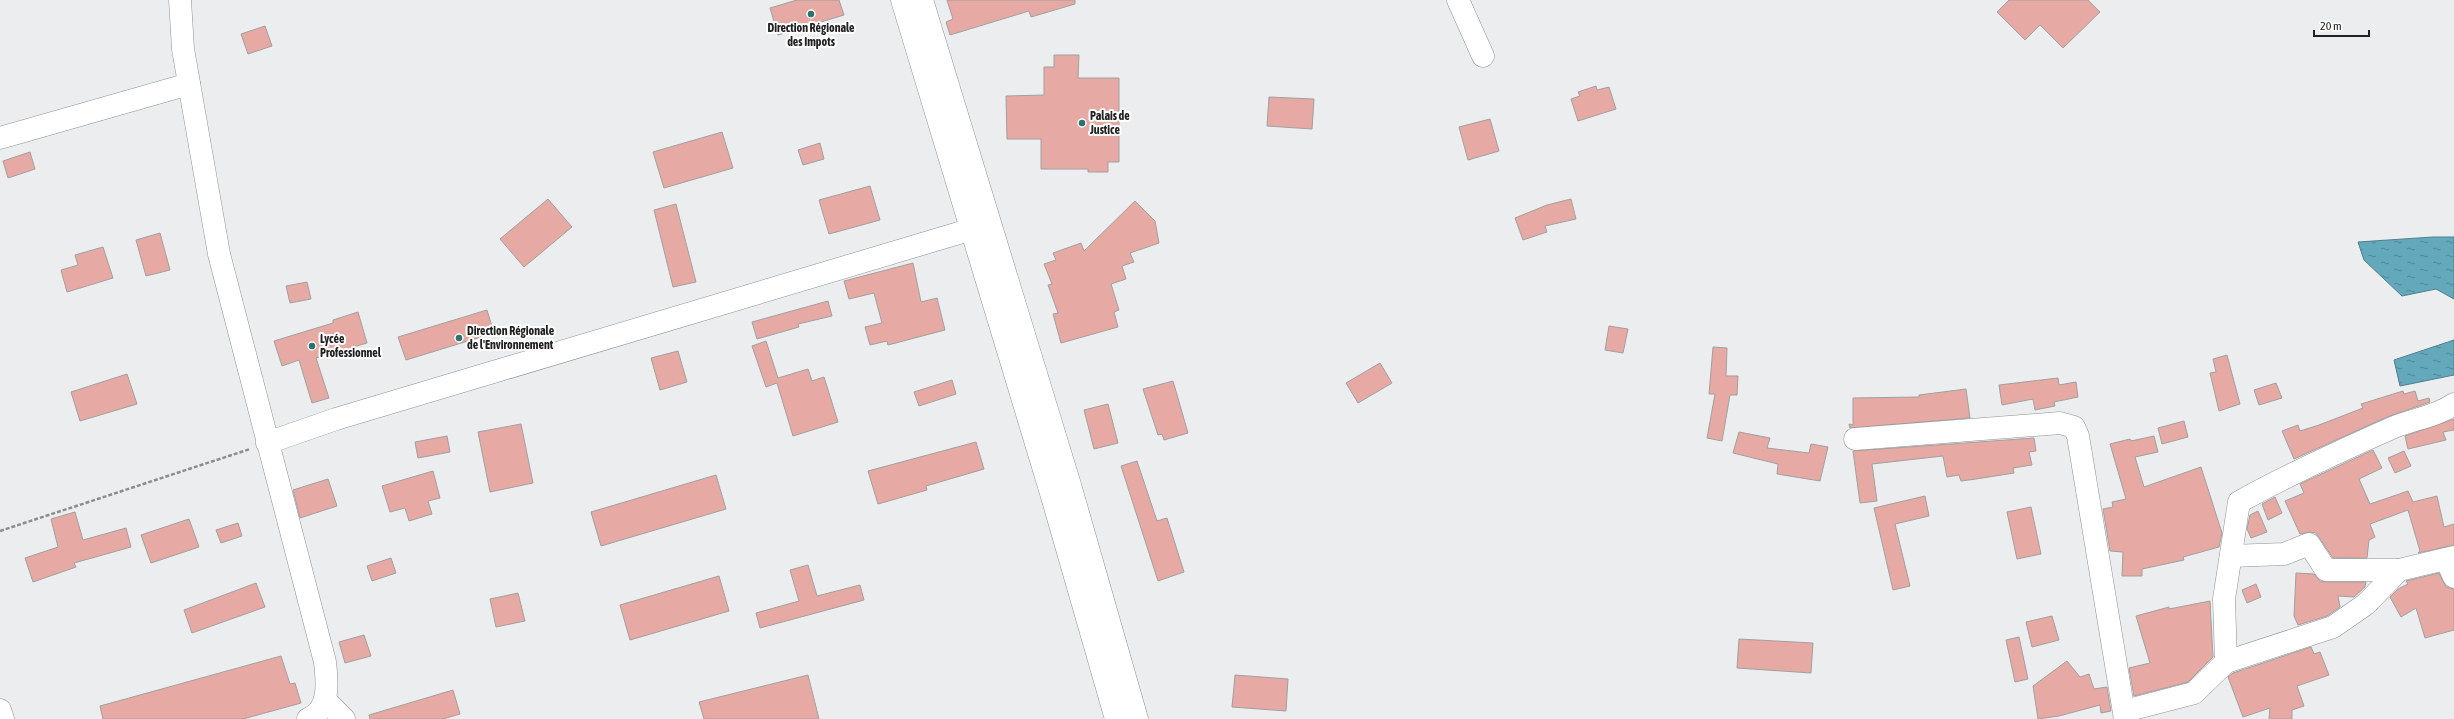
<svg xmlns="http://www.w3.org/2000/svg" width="2454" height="719" font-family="'Asap Condensed',sans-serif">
	<defs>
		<pattern id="water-ripples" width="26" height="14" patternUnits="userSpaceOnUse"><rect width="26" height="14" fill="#63a8bb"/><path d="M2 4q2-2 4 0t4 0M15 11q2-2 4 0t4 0" fill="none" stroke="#518898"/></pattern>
	</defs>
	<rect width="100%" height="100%" fill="#ecedee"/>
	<!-- water -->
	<g fill="url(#water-ripples)" stroke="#4f808d">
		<polygon points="2433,237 2454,237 2454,299 2436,289 2402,296 2364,260 2358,242"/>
		<polygon points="2454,340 2454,375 2400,386 2394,360"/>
	</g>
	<!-- building -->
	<g fill="#e7a9a4" stroke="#a1a0a0">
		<polygon points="797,0 839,0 844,15 778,35 770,8"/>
		<polygon points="947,0 1075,0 1075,4 1031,17 1029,11 950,35 946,22 953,19"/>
		<polygon points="2009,0 2088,0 2100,12 2063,48 2040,25 2025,40 1997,12"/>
		<polygon points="265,26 272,46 248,54 241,34"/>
		<polygon points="1054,55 1079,55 1078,78 1119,78 1119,162 1108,162 1108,172 1088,172 1088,169 1041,169 1041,139 1007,139 1006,96 1044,95 1044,67 1054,67"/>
		<polygon points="1596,86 1597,90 1609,87 1616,109 1578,121 1571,99 1580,96 1578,92"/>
		<polygon points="1269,97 1314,99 1312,129 1267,126"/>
		<polygon points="1490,119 1499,151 1468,160 1459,127"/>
		<polygon points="722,132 733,168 664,188 653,152"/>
		<polygon points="820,143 824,159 803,165 798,150"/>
		<polygon points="30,152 35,169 8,178 3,161"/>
		<polygon points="870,186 880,220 829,234 819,200"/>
		<polygon points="548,199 572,227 524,267 500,239"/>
		<polygon points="1571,199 1576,219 1545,226 1547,232 1523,240 1515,218 1547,205"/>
		<polygon points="1135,201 1155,221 1159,243 1130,253 1134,262 1122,266 1126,279 1111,284 1119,310 1114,312 1118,327 1061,343 1053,314 1058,313 1048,285 1052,284 1044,264 1056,260 1053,253 1081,243 1084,251"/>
		<polygon points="676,204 696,282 673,287 654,210"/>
		<polygon points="160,233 170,270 146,276 136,240"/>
		<polygon points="103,247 113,278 67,292 61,270 78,265 75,255"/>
		<polygon points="913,263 921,302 937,298 945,330 888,345 887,341 870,345 865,327 882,323 874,293 849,299 844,281"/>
		<polygon points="307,282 311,299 290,303 286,286"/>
		<polygon points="828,301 832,316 798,324 799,327 757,339 752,322"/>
		<polygon points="487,310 494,333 406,360 398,337"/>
		<polygon points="358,312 367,343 316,358 329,398 312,403 299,360 282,366 274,341 333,323 333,320"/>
		<polygon points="1609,326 1628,329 1623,353 1605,350"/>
		<polygon points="766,341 778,378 808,369 812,381 824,377 838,422 793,436 777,383 766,387 752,346"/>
		<polygon points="1713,347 1727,348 1726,376 1738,376 1737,395 1730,395 1722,441 1707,438 1715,394 1709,394"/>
		<polygon points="678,351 687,382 660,390 651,358"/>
		<polygon points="2227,355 2240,404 2219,411 2210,373 2216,372 2213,359"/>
		<polygon points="1380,363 1392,383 1358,403 1346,383"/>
		<polygon points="127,374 137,404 80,421 71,392"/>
		<polygon points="2058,378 2059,385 2076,382 2078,397 2054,402 2055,406 2035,410 2033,399 2002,405 1999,385"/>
		<polygon points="952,380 956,394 919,406 914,392"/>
		<polygon points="1173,381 1188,433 1164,440 1162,434 1158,435 1143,389"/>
		<polygon points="2276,383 2282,398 2259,405 2254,390"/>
		<polygon points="1966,389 1970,418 1850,428 1849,424 1853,425 1853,398 1919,397 1919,395"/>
		<polygon points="2403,391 2404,394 2415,391 2418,401 2429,398 2430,402 2387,417 2294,459 2282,431 2298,425 2300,431 2319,425 2363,408 2361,404"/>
		<polygon points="1108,404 1118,443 1094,449 1084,410"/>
		<polygon points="2454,419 2454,430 2443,432 2446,440 2408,449 2405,436"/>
		<polygon points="2184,421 2188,437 2162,444 2158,428"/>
		<polygon points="521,424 533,483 490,492 478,432"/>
		<polygon points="1739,432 1770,438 1767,448 1809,453 1811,444 1828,447 1820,481 1777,474 1778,464 1733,453"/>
		<polygon points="447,436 450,452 418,458 415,442"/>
		<polygon points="2154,436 2158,452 2135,457 2144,487 2201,467 2222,533 2219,547 2183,557 2184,560 2142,569 2142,576 2122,576 2123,552 2110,551 2103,509 2113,507 2112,502 2126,499 2110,444 2130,439 2131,441"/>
		<polygon points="2034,438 2036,451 2029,452 2032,465 2013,468 2014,473 1976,479 1961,481 1959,475 1947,477 1943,456 1872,464 1877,501 1860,503 1853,451"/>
		<polygon points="976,442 984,469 926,486 927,490 878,504 868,471"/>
		<polygon points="2373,450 2382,468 2359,479 2370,504 2408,491 2413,502 2437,496 2444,527 2454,524 2454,545 2418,553 2420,551 2408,510 2370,524 2375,537 2369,540 2367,558 2333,558 2316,533 2310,532 2300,534 2285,501 2304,493 2300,484"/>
		<polygon points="2404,451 2411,466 2395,473 2388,458"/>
		<polygon points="1137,461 1157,521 1167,518 1184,572 1158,581 1121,466"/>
		<polygon points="433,471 440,498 428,501 432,514 409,521 405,508 390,512 382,486"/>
		<polygon points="716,475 726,509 601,546 591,512"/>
		<polygon points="328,479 337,506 300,518 293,490"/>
		<polygon points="1925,496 1929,516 1895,524 1910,586 1893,590 1874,508"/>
		<polygon points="2275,497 2282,513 2268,520 2262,504"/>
		<polygon points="2031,507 2041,554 2017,559 2007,512"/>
		<polygon points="2258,511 2267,532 2251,538 2247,529 2250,515"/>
		<polygon points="75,512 83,540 126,528 131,547 74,563 76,567 33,582 25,558 58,547 51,519"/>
		<polygon points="189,519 199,547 151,563 141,535"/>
		<polygon points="238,523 242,536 221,543 216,530"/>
		<polygon points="391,558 396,573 372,581 367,566"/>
		<polygon points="808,565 817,596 860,585 864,600 760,628 756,613 799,601 790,570"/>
		<polygon points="2296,573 2314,574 2320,581 2326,582 2366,582 2365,587 2354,597 2338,596 2340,607 2327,616 2298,625 2294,616"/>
		<polygon points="2439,573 2446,587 2454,589 2454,630 2425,638 2416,608 2401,617 2390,597 2398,589 2408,584 2406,581"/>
		<polygon points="719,576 729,611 630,640 620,605"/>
		<polygon points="256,583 265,607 192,633 184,610"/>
		<polygon points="2256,584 2261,597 2247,603 2242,590"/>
		<polygon points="518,593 525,621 496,627 490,599"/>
		<polygon points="2210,601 2213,657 2188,682 2134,696 2129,668 2150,663 2136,616 2169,607 2169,609"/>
		<polygon points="2052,616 2059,640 2032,647 2026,622"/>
		<polygon points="364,635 371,656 345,663 339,642"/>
		<polygon points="2019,637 2028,679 2015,682 2006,640"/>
		<polygon points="1739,639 1813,643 1811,673 1737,668"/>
		<polygon points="2311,647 2314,654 2320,652 2329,675 2297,686 2304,706 2292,710 2292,719 2269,719 2270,708 2243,717 2228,677 2233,673"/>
		<polygon points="281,656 290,684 295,683 301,703 243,719 103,719 100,706"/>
		<polygon points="2067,661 2080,677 2089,674 2094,689 2107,687 2111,711 2101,713 2100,705 2059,716 2038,719 2033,686"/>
		<polygon points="808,675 819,719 704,719 699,702"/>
		<polygon points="1235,675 1288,679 1286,711 1232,707"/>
		<polygon points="453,690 460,714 443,719 370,719 369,715"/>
	</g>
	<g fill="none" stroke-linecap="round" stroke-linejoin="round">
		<!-- minor casing -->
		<g stroke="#909192" stroke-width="23">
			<g id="minor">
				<path d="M180,0l3,49 36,205 106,408c2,19 6,48 -17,57"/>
				<polyline points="1458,0 1483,56"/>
				<polyline points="0,138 189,84"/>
				<polyline points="1855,439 2060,423 2074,427 2078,436 2125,719"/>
				<polyline points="267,443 336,419 989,224"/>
				<polyline points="2231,556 2284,554 2309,544 2326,570 2399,570"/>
				<polyline points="2446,559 2454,577"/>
				<path d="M2226,662l-2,-63 15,-97c50,-28 101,-51 153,-74 21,-9 43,-11 62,-24"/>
				<polyline points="325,700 344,719"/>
				<polyline points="0,710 3,719"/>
				<polyline points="2125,711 2194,693 2226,662 2333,627 2366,604 2399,570 2454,557"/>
			</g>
		</g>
		<!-- highway casing -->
		<g stroke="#909192" stroke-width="23">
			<g id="highway">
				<polyline points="902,0 1051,493 1116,719"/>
				<polyline points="922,0 1070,485 1137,719"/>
			</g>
		</g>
		<!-- path -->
		<polyline stroke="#8c8d8e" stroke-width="2.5" stroke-dasharray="4 2" stroke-linecap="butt" points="0,531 250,449"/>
		<!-- minor -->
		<use href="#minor" stroke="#fff" stroke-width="22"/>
		<!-- highway -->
		<use href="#highway" stroke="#fff" stroke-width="22"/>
	</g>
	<!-- markers -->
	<g fill="#2a7370" stroke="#fff" stroke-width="1.5">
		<circle cx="811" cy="14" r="4"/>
		<circle cx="1082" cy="123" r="4"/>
		<circle cx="459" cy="338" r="4"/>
		<circle cx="312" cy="346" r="4"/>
	</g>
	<g text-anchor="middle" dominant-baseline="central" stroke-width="4" stroke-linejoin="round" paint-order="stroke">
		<!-- poi labels -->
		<g font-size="12" font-weight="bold" fill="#212121" stroke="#fff" text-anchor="start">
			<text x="811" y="28" text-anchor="middle">Direction Régionale<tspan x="811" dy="14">des Impots</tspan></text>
			<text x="1090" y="116">Palais de<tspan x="1090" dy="14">Justice</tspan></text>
			<text x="467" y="331">Direction Régionale<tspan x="467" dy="14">de l'Environnement</tspan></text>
			<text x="320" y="339">Lycée<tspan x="320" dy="14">Professionnel</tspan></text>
		</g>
	</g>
	<!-- scale -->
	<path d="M2314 30v6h55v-6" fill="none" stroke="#212121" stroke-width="2"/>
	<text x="2320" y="30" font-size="12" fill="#212121" stroke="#ffffff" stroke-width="3" paint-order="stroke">20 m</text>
</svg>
